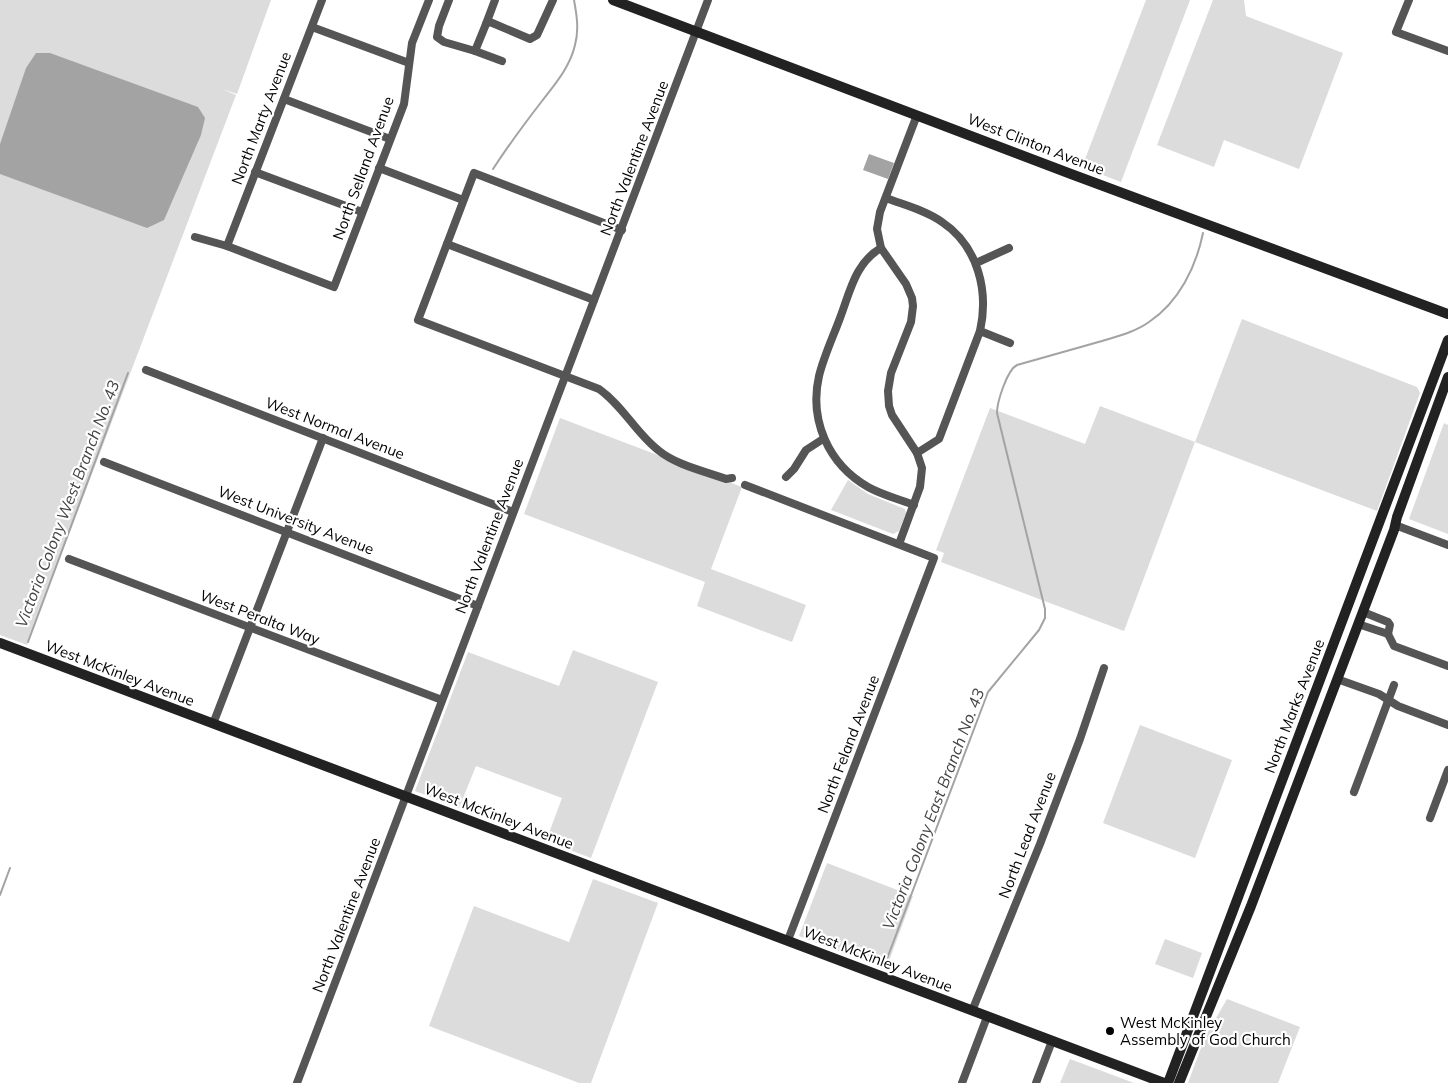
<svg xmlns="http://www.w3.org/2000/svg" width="1448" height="1083" font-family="Mulish,sans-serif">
	<rect width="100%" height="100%" fill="#fff"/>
	<!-- green -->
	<g fill="#dcdcdc">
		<polygon points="0,0 271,0 237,94 222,89 236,95 27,645 0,635"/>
		<polygon points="1146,0 1190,0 1121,182 1082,167"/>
		<polygon points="1213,0 1244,0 1246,16 1343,53 1299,169 1224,140 1214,167 1157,145"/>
		<polygon points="1242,319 1417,387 1420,393 1377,511 1195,442 1124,631 941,562 944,553 936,550 990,408 1085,444 1100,406 1195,442"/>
		<polygon points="560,418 742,487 711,569 806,605 792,642 697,606 705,582 524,514"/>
		<polygon points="1444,423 1448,425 1448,534 1409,519"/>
		<polygon points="848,480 868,494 905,509 906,513 899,531 893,534 831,510"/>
		<polygon points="573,650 658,682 591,858 546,841 562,798 476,766 459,808 415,791 468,652 559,686"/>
		<polygon points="1140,725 1232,760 1195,858 1103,823"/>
		<polygon points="827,863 913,896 886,969 799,936"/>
		<polygon points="593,879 658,903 591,1083 579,1083 429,1026 474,906 569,942"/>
		<polygon points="1165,939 1202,953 1193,978 1155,964"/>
		<polygon points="1227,999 1300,1027 1278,1083 1188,1083 1205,1037"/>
		<polygon points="1070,1059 1134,1083 1060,1083"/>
	</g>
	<!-- water -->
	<g fill="#a3a3a3">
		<polygon points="36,53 50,53 198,107 205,118 201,135 164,220 147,228 0,174 0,144 26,68"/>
		<polygon points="869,154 894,163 888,179 863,170"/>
	</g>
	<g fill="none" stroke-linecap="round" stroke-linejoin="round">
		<!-- stream -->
		<g stroke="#a3a3a3" stroke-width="2">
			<path d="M493,169c15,-23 32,-46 49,-68 13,-17 28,-34 33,-56 4,-15 2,-29 -1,-45"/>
			<polyline points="28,642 128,373"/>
			<polyline points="0,895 10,868"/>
			<path d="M885,964l103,-272 51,-62 6,-12v-9l-48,-196c0,-11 10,-43 20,-48 28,-8 57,-16 85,-24 16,-5 33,-9 47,-19 30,-20 47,-55 54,-89"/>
		</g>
		<!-- minor -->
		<g stroke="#555" stroke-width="8">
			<polyline points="449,0 439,26 437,37 444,42 475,51"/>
			<polyline points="1409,0 1396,32 1448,51"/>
			<polyline points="486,24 495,0"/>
			<polyline points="312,27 409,63"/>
			<polyline points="502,61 475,51 486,24 490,22 530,39 537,35 553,0"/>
			<polyline points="284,99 390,139"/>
			<polyline points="379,168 463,200"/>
			<polyline points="255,172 362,212"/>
			<path d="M886,198c18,7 39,12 56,24 36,24 47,69 38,109l-41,108 -22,14"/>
			<path d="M622,230l-148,-57 -56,147 181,69c24,17 37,44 59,61 18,15 46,21 68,29l6,-1"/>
			<polyline points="195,237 227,246 334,287 404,104 412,43 429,0"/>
			<polyline points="447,244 594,300"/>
			<polyline points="227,246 322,0"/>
			<path d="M881,248c-26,15 -31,44 -41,70 -7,19 -16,38 -21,58 -10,44 9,88 49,111 14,8 31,12 46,18"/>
			<polyline points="976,263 1009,248"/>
			<polyline points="980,331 1010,343"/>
			<polyline points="146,370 513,512"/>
			<polyline points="104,462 478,606"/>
			<polyline points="786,477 794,469 806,450 823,439"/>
			<polyline points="745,485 934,558 788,940"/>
			<polyline points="1395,525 1448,545"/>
			<polyline points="899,544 920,487 922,468 917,453 892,415 889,406 888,391 891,373 911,322 913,306 912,298 906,284 881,248 877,229 880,212 917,115"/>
			<polyline points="69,559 442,700"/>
			<polyline points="1358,624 1388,634 1390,625 1388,622 1363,612"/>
			<polyline points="1388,634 1394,646 1448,666"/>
			<polyline points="1337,679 1379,694 1398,706 1448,725"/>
			<polyline points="213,724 323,438"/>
			<polyline points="1354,792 1394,685"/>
			<polyline points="1430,818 1448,770"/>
			<polyline points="972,1011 1040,844 1080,739 1104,668"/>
			<polyline points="297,1083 708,0"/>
			<polyline points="962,1083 987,1017"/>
			<polyline points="1036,1083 1052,1041"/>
		</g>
		<!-- secondary -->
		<g stroke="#222" stroke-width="10">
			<polyline points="613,0 1071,174 1448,314"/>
			<polyline points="0,643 1164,1083"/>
			<polyline points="1168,1083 1448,340"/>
			<polyline points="1179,1083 1251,906 1394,530 1397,517 1448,377"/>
		</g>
	</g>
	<!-- markers -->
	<circle fill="#000" stroke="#fff" stroke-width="2" cx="1110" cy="1031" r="5"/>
	<g text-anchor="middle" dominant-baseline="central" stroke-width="4.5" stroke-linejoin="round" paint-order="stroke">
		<!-- street labels -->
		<g font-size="15" fill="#000" stroke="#fff">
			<text transform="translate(261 118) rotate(-69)">North Marty Avenue</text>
			<text transform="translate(1036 144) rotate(21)">West Clinton Avenue</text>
			<text transform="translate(634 158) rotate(-69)">North Valentine Avenue</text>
			<text transform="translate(363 168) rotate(-70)">North Selland Avenue</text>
			<text transform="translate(335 428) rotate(21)">West Normal Avenue</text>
			<text transform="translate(296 520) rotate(21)">West University Avenue</text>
			<text transform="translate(489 536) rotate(-69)">North Valentine Avenue</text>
			<text transform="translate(260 617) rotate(21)">West Peralta Way</text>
			<text transform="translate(120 673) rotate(21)">West McKinley Avenue</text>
			<text transform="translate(1294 706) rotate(-69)">North Marks Avenue</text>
			<text transform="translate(848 744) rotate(-69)">North Feland Avenue</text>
			<text transform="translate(499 816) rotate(21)">West McKinley Avenue</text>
			<text transform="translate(1027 835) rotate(-69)">North Lead Avenue</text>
			<text transform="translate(346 915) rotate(-69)">North Valentine Avenue</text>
			<text transform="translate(878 959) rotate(21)">West McKinley Avenue</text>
		</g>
		<!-- poi labels -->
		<g font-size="15" fill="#000" stroke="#fff" text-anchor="start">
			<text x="1120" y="1022">West McKinley<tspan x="1120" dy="17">Assembly of God Church</tspan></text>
		</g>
		<!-- water labels -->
		<g font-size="16" font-style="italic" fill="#444" stroke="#fff">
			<text transform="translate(67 504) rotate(-69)">Victoria Colony West Branch No. 43</text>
			<text transform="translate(933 809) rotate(-69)">Victoria Colony East Branch No. 43</text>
		</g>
	</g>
</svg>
